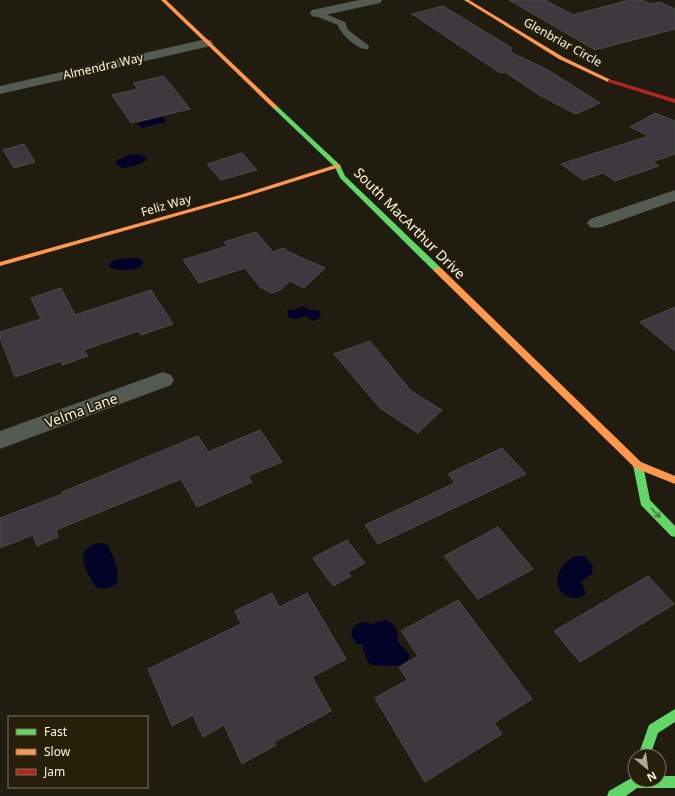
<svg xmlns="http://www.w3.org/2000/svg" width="675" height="796" font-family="'Noto Sans',sans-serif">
	<rect width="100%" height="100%" fill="#201c10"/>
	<!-- water -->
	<g fill="#030328">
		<polygon points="162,117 166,119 166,122 142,128 138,125 138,123"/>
		<polygon points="140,154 142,156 147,157 145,159 146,161 134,166 122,168 120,166 115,165 118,162 116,160 124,158 127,155"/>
		<path d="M138,258l4,2 1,3c-6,10 -22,7 -33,5l-1,-2 3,-5 5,-2z"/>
		<polygon points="303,306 309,310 318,310 321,315 318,319 313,321 306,316 296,319 289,318 287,310 294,310"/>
		<path d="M97,543h6l5,2c5,12 12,25 9,38 -7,6 -13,7 -21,4 -9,-15 -24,-36 1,-44z"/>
		<path d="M577,556h8l8,10 -1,8 -11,8 5,11c-6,9 -23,5 -27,-4 -6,-14 6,-30 18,-33z"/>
		<path d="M386,620c6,3 11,7 12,15 1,4 -1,2 0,6 3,8 23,13 2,25l-29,-1 -4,-5 -5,-16 -6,-1 -5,-9 3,-8 7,-4 11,2z"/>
	</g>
	<!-- building -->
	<g fill="#3d393f" stroke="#4d4a49">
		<polygon points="509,0 545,0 573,15 629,0 642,0 651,4 660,2 675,9 675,29 595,50"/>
		<polygon points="443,6 512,48 510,52 548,70 600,103 576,114 539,95 505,72 500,73 412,14"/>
		<polygon points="164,76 190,109 131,123 112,95 138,89 133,83"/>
		<polygon points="655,113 675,121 675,154 652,162 659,166 615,181 603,173 583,180 561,164 649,136 630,127"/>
		<polygon points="24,144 35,162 14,168 3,150"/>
		<polygon points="242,153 257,170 221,180 207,164"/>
		<polygon points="256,232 273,252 284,248 289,252 325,268 304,288 290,281 280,290 272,293 260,287 245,268 199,283 183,260 227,246 224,242"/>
		<polygon points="61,288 75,315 151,290 173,324 141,335 138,331 84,350 88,356 62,365 61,361 15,377 0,338 0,332 41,319 31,298"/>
		<polygon points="675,307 675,351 640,322"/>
		<polygon points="370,341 411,391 442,410 418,433 380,408 334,354"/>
		<polygon points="260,430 282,462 248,476 252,482 197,507 181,479 56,530 58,537 37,546 33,535 0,548 0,518 63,494 62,492 198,436 208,452"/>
		<polygon points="502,448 526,474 378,544 365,525 455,483 448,474"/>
		<polygon points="498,527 533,569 478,599 444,556"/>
		<polygon points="347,540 365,563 348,572 351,576 333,586 313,558"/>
		<polygon points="648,576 674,604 580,662 554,631"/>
		<polygon points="272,593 279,607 307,593 346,659 312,677 331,711 274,742 276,745 242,764 224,725 203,737 193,715 172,726 148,669 241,624 235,611"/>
		<polygon points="458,600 532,699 494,723 502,734 425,782 375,698 407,680 399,667 418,656 401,631"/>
	</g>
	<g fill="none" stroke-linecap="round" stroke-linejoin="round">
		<!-- lane -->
		<path fill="#535b52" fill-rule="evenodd" d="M316,10l29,12 3,8 20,15 1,2 -1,2c-9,2 -28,-15 -30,-24l-25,-10 -1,-2 1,-2z"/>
		<!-- street -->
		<g fill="#535b52" fill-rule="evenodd">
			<polygon points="359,0 382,0 380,3 316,17 312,16 310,13 312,10"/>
			<polygon points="206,39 211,40 213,43 211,46 0,94 0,86"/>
			<polygon points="675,190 675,201 602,227 596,228 590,227 587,223 590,219"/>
			<polygon points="163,372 171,375 174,380 171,385 0,449 0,431"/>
		</g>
		<!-- fast -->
		<g fill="#63d668" fill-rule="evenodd">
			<polygon points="273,106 277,106 340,165 345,176 441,268 442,270 441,272 435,272 340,178 335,167 273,108"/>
			<polygon points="638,461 641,462 643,465 650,500 675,526 675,537 671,536 641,505 633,465 635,462"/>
			<polygon points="675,709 675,722 658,733 650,756 638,756 649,725"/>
			<polygon points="635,776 635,780 659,780 659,776 675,776 675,788 637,788 626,796 607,796 609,791"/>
		</g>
		<!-- slow -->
		<g fill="#ff974d" fill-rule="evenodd">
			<polygon points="161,0 166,0 277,106 277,108 273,108"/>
			<polygon points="464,0 469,0 563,57 613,81 608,82 559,59"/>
			<polygon points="338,164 341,166 340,167 244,197 0,266 0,262 240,195"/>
			<polygon points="435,268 441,268 641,462 675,476 675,484 635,468 435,272 434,270"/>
		</g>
		<!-- jam -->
		<polygon fill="#b3261e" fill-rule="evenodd" points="608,80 612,80 675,99 675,103 608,82"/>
	</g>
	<!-- one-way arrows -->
	<defs><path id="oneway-shaft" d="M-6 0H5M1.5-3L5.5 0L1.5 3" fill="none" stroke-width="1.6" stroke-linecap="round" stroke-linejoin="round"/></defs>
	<use stroke="#457a38" href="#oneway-shaft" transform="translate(656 513) rotate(46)"/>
	<g text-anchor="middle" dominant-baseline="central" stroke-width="3.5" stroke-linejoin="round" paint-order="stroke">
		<!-- far-street labels -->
		<g font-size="12" fill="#f9f4e7" stroke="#271f09">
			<text transform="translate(563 42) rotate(29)">Glenbriar Circle</text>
			<text transform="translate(103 66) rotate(-13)">Almendra Way</text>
			<text transform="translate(166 205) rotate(-16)">Feliz Way</text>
		</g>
		<!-- street labels -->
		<g font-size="14" fill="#f9f4e7" stroke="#271f09">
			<text transform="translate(410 223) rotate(45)">South MacArthur Drive</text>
			<text transform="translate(81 410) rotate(-20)">Velma Lane</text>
		</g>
	</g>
	<!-- legend -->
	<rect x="8" y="716" width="140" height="72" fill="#271f09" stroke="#7b7462"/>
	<rect x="16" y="729" width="20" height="6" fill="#63d668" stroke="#7b7462"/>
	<text x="44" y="736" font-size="12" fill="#f9f4e7">Fast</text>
	<rect x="16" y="749" width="20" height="6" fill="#ff974d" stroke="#7b7462"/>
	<text x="44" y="756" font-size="12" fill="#f9f4e7">Slow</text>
	<rect x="16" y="769" width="20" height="6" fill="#b3261e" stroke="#7b7462"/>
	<text x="44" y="776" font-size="12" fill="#f9f4e7">Jam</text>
	<!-- north arrow -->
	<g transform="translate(647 768) rotate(151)"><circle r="19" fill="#271f09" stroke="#7b7462"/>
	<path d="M0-3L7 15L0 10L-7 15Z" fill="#ada89c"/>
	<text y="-6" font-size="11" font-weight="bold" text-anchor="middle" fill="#f9f4e7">N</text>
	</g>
</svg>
